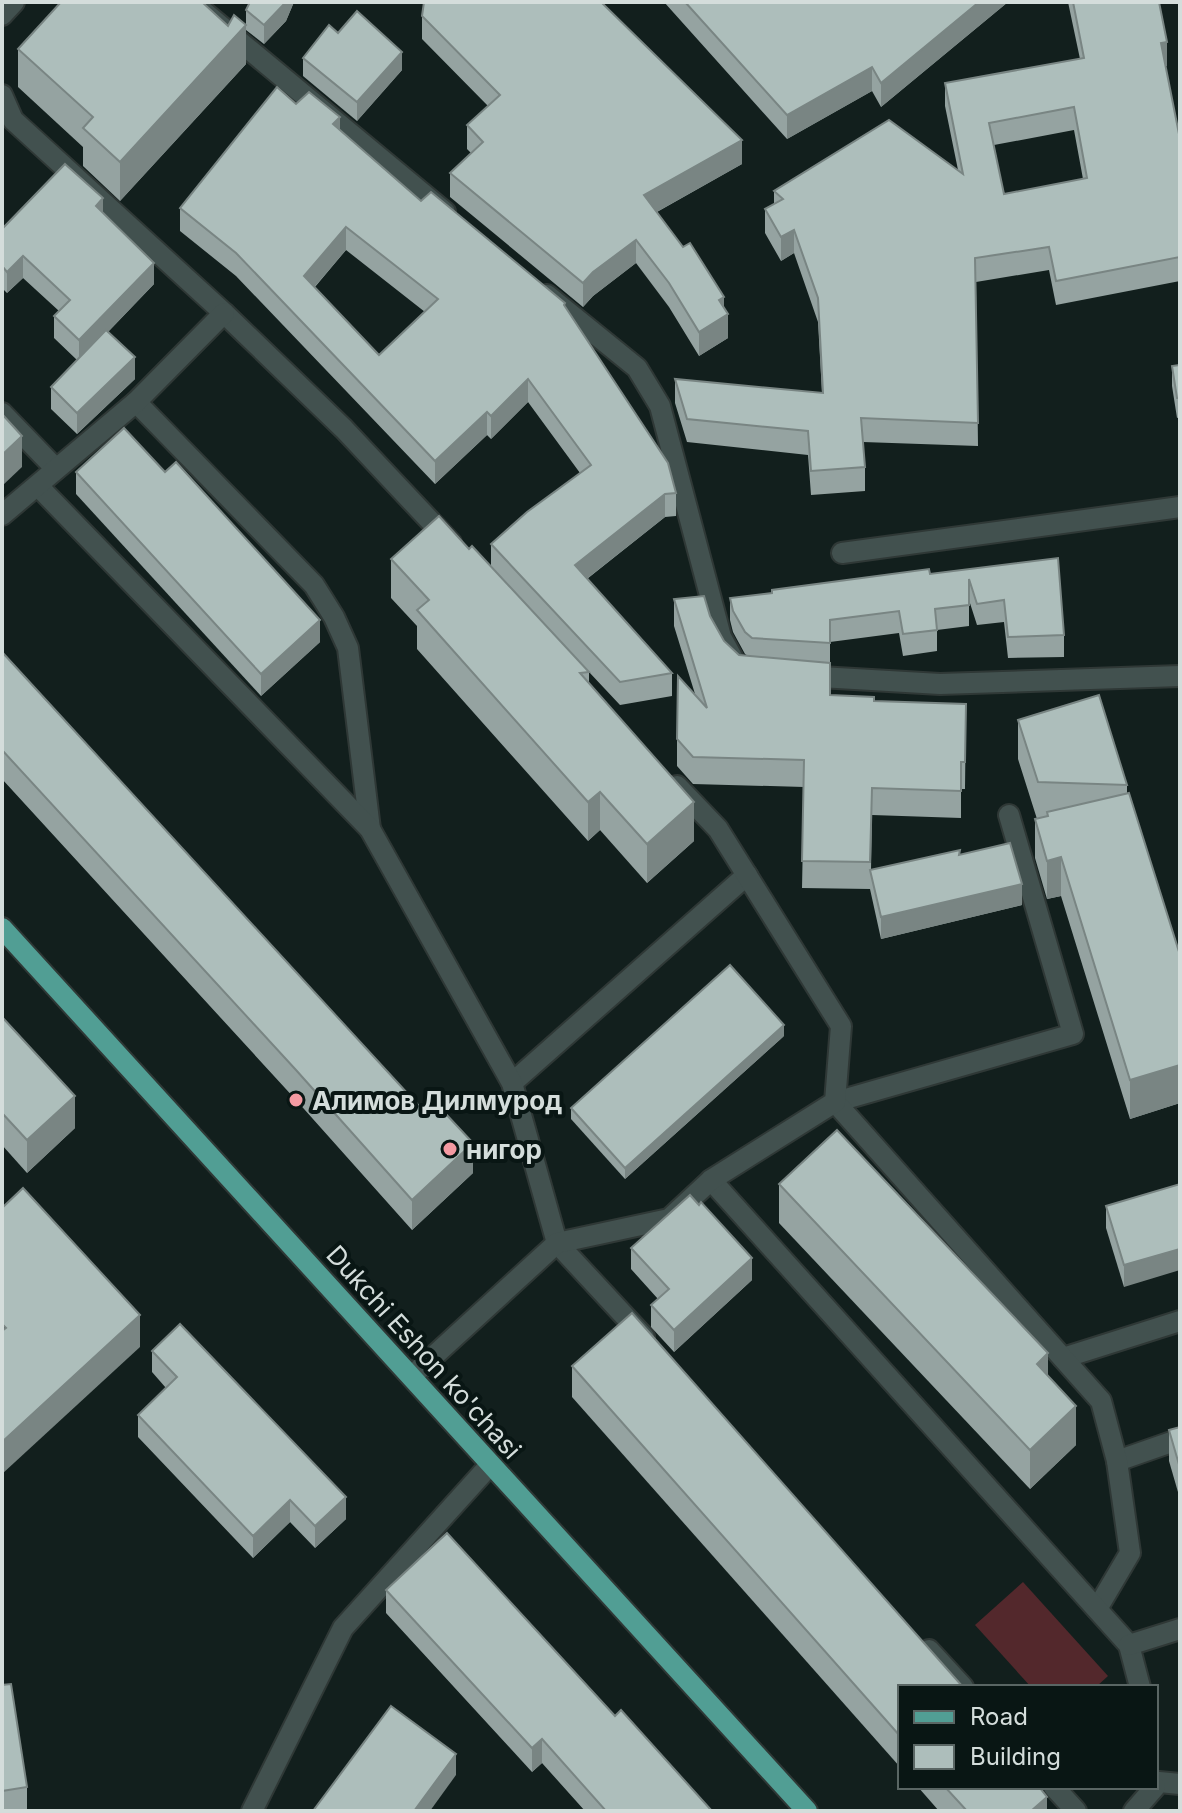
<svg xmlns="http://www.w3.org/2000/svg" width="1182" height="1813" font-family="Inter,sans-serif">
	<rect width="100%" height="100%" fill="#121f1d"/>
	<!-- green -->
	<polygon fill="#53282c" points="1023,1582 1108,1676 1096,1687 1031,1687 975,1625"/>
	<g fill="none" stroke-linecap="round" stroke-linejoin="round">
		<!-- service casing -->
		<g stroke="#2f3836" stroke-width="24">
			<g id="service">
				<polyline points="2,413 56,469"/>
				<polyline points="842,553 1180,507"/>
				<polyline points="512,1083 747,875"/>
				<polyline points="835,1102 1073,1034 1009,815"/>
				<polyline points="557,1243 644,1337"/>
				<polyline points="1063,1358 1180,1321"/>
				<polyline points="1117,1461 1180,1439"/>
				<polyline points="929,1650 963,1687"/>
				<polyline points="1054,1787 1076,1811"/>
			</g>
		</g>
		<!-- minor casing -->
		<g stroke="#2f3836" stroke-width="24">
			<g id="minor">
				<polyline points="192,2 445,212"/>
				<polyline points="2,15 14,2"/>
				<polyline points="2,95 13,120 224,313 344,429 451,543"/>
				<polyline points="547,295 637,368 660,406 721,637 733,659"/>
				<polyline points="136,402 314,585 334,617 348,648 370,829"/>
				<polyline points="38,486 370,829 512,1083 557,1243"/>
				<polyline points="2,515 136,402 224,313"/>
				<polyline points="803,676 940,684 1180,676"/>
				<polyline points="835,1102 1101,1401 1117,1461 1130,1553 1097,1609"/>
				<polyline points="711,1180 1129,1645 1140,1687"/>
				<polyline points="412,1376 557,1243 669,1219 711,1180 835,1102 841,1026 718,829 677,786"/>
				<polyline points="1129,1645 1180,1629"/>
				<polyline points="1159,1782 1180,1784"/>
				<polyline points="252,1811 343,1628 490,1465"/>
				<polyline points="1134,1811 1155,1787"/>
			</g>
		</g>
		<!-- primary casing -->
		<g stroke="#2f3836" stroke-width="24">
			<polyline id="primary" points="2,928 807,1811"/>
		</g>
		<!-- service -->
		<use href="#service" stroke="#42514f" stroke-width="20"/>
		<!-- minor -->
		<use href="#minor" stroke="#42514f" stroke-width="20"/>
		<!-- primary -->
		<use href="#primary" stroke="#519e94" stroke-width="20"/>
	</g>
	<!-- wall -->
	<g fill="#95a3a1" fill-rule="evenodd">
		<polygon points="250,2 294,2 286,21 264,44 246,30 246,64 120,201 83,166 83,147 18,87 18,49 246,24 246,10"/>
		<polygon points="664,2 1008,2 881,107 872,91 787,139"/>
		<path d="M1068,2h91l8,64h-2l15,73v142l-124,24 -7,-35 -73,12 2,164 -115,-4 2,25v24l-54,4 -3,-40 -121,-13 -12,-39v-24l147,14 -4,-71 -24,-69 -13,8 -16,-28v-24l9,-5v-13l184,-21 -13,-64v-23l135,-24zM1074,130l9,49 -79,15 -10,-49z"/>
		<polygon points="422,16 742,164 657,212 724,309 728,338 699,356 669,307 636,263 593,296 583,307 450,197 450,173 471,153 467,149 467,125 488,106 422,39"/>
		<polygon points="338,33 402,70 357,121 303,76 303,58"/>
		<path d="M296,104l44,26 81,71 144,107 111,185v23l-11,1 -78,62 85,94v23l-52,9 -31,-33v12l105,157 -47,42 -47,-53 -12,11 -171,-192v-23l-26,-28v-39l78,-10 22,18v-23l89,-71 -52,-71 -37,37 -4,-4 -52,49 -199,-208 -56,-45v-23zM346,250l79,62 -46,43 -64,-68z"/>
		<polygon points="103,213 154,284 108,332 135,379 77,434 51,409 51,387 77,360 54,338 54,316 59,311 23,278 7,293 2,288 2,229"/>
		<polygon points="1180,365 1180,417 1177,418 1172,386 1172,366"/>
		<polygon points="76,472 320,642 261,696 76,494"/>
		<polygon points="1058,558 1064,635 1064,657 1008,658 1004,622 977,625 969,600 969,626 937,630 937,651 903,656 899,633 830,642 830,695 874,701 966,704 965,789 961,789 961,818 872,815 871,870 959,855 1022,905 881,939 870,889 802,888 804,787 693,784 677,766 677,739 695,694 674,626 674,599 710,616 724,641 739,655 748,656 745,654 733,632 730,620 730,598"/>
		<polygon points="2,652 473,1173 412,1230 296,1100 2,779"/>
		<polygon points="1018,720 1127,785 1127,794 1180,955 1180,1103 1130,1119 1061,896 1047,899 1035,858 1035,819 1037,819 1018,759"/>
		<polygon points="2,1017 75,1128 27,1173 2,1145"/>
		<polygon points="784,1036 625,1179 571,1119 571,1108"/>
		<polygon points="779,1184 1048,1376 1076,1445 1030,1489 779,1223"/>
		<polygon points="1180,1184 1124,1287 1106,1228 1106,1206"/>
		<polygon points="631,1248 752,1280 674,1352 651,1327 651,1305 658,1299 631,1269"/>
		<polygon points="152,1351 346,1519 315,1548 290,1522 253,1558 138,1437 138,1415 166,1388 152,1372"/>
		<polygon points="572,1366 900,1687 900,1767 572,1397"/>
		<polygon points="1180,1427 1180,1499 1169,1461 1169,1430"/>
		<polygon points="386,1590 615,1716 712,1811 585,1811 542,1763 532,1772 386,1613"/>
		<polygon points="2,1685 27,1787 27,1811 2,1811"/>
		<polygon points="918,1787 1039,1787 1047,1811 939,1811"/>
	</g>
	<!-- shaded-wall -->
	<g fill="#798583">
		<polygon points="286,2 294,2 286,21 264,44 264,25"/>
		<polygon points="979,2 1008,2 881,107 881,83"/>
		<polygon points="246,25 246,64 120,201 120,162"/>
		<polygon points="1167,42 1167,66 1161,67 1161,43"/>
		<polygon points="402,52 402,70 357,121 357,102"/>
		<polygon points="872,67 872,91 787,139 787,115"/>
		<polygon points="340,117 340,140 333,124"/>
		<polygon points="742,140 742,164 644,219 644,195"/>
		<polygon points="103,198 103,220 96,206"/>
		<polygon points="346,227 346,250 304,299 304,276"/>
		<polygon points="794,230 794,253 781,261 781,237"/>
		<polygon points="636,240 636,263 593,296 583,307 583,283 593,272"/>
		<polygon points="23,256 23,278 7,293 7,272"/>
		<polygon points="154,263 154,284 79,362 79,340"/>
		<polygon points="724,297 724,317 728,314 728,338 699,356 699,332 719,300"/>
		<polygon points="135,357 135,379 77,434 77,413"/>
		<polygon points="528,379 528,402 491,439 491,416"/>
		<polygon points="487,412 487,435 435,484 435,461"/>
		<polygon points="22,436 22,467 2,486 2,455"/>
		<polygon points="665,494 665,517 575,588 575,565"/>
		<polygon points="320,620 320,642 261,696 261,674"/>
		<polygon points="600,792 600,830 588,841 588,802"/>
		<polygon points="694,802 694,841 647,883 647,844"/>
		<polygon points="1061,857 1061,896 1047,899 1047,861"/>
		<polygon points="1022,884 1022,905 881,939 881,917"/>
		<polygon points="784,1025 784,1036 625,1179 625,1168"/>
		<polygon points="1180,1065 1180,1103 1130,1119 1130,1080"/>
		<polygon points="75,1096 75,1128 27,1173 27,1140"/>
		<polygon points="473,1143 473,1173 412,1230 412,1200"/>
		<polygon points="1180,1249 1180,1270 1124,1287 1124,1265"/>
		<polygon points="752,1258 752,1280 674,1352 674,1330"/>
		<polygon points="140,1315 140,1347 2,1474 2,1442"/>
		<polygon points="1048,1353 1048,1392 1037,1364"/>
		<polygon points="1076,1406 1076,1445 1030,1489 1030,1450"/>
		<polygon points="346,1497 346,1519 315,1548 315,1526"/>
		<polygon points="290,1500 290,1522 253,1558 253,1536"/>
		<polygon points="542,1739 542,1763 532,1772 532,1748"/>
		<polygon points="456,1754 456,1775 430,1811 414,1811"/>
		<polygon points="1047,1797 1047,1811 1031,1811"/>
	</g>
	<!-- building -->
	<g fill="#adbebb" stroke="#798583" stroke-width="2" fill-rule="evenodd">
		<polygon points="61,2 202,2 228,26 234,15 246,25 120,162 83,128 93,117 18,49"/>
		<polygon points="250,2 286,2 264,25 246,10"/>
		<polygon points="424,2 601,2 742,140 644,195 683,247 690,243 724,297 719,300 728,314 699,332 669,283 636,240 593,272 583,283 450,173 483,142 467,125 500,95 422,16"/>
		<polygon points="685,2 979,2 881,83 872,67 787,115"/>
		<path d="M1073,2h86l8,40 -6,1 19,96v118l-124,24 -7,-34 -74,11 3,165 -117,-5 4,49 -54,4 -3,-40 -121,-12 -12,-40 148,14 -5,-95 -24,-68 -13,7 -16,-28 18,-10 -9,-8 115,-71 74,54 -18,-91 139,-25zM1074,107l13,71 -83,16 -15,-71z"/>
		<polygon points="357,11 402,52 357,102 303,58 329,25 338,33"/>
		<path d="M277,87l19,17 13,-12 31,25 -7,7 88,77 10,-9 134,111 -1,2 104,158 8,30 -11,1 -90,71 97,108 -52,9 -129,-138 36,-32 64,-47 -63,-86 -37,37 -4,-4 -52,49 -199,-208 -56,-45zM346,227l92,72 -59,56 -75,-79z"/>
		<polygon points="65,164 103,198 96,206 154,263 79,340 54,316 70,300 23,256 7,272 2,266 2,229"/>
		<polygon points="106,330 135,357 77,413 51,387"/>
		<polygon points="1180,365 1180,398 1177,398 1172,366"/>
		<polygon points="2,414 22,436 2,455"/>
		<polygon points="124,428 165,472 176,462 320,620 261,674 76,472"/>
		<polygon points="439,516 469,549 472,546 589,672 580,673 694,802 647,844 600,792 588,802 417,610 429,600 391,559"/>
		<polygon points="1058,558 1064,635 1008,637 1004,600 977,604 969,579 969,605 935,609 937,630 903,634 899,611 830,620 830,643 752,638 745,632 733,611 730,598 772,593 772,590 929,569 930,574"/>
		<polygon points="704,596 710,616 724,641 739,655 830,663 830,695 874,697 874,701 966,704 965,762 961,762 961,791 872,788 870,862 802,861 804,760 693,757 677,739 678,676 707,708 674,599"/>
		<polygon points="2,652 420,1107 430,1097 473,1143 412,1200 296,1070 2,750"/>
		<polygon points="1099,695 1127,785 1038,782 1018,720"/>
		<polygon points="1129,793 1180,955 1180,1065 1130,1080 1061,857 1047,861 1035,819 1048,816 1047,812"/>
		<polygon points="1010,843 1022,884 881,917 870,870 960,850 959,855"/>
		<polygon points="730,965 784,1025 625,1168 571,1108"/>
		<polygon points="2,1017 75,1096 27,1140 2,1113"/>
		<polygon points="837,1130 1048,1353 1037,1364 1076,1406 1030,1450 779,1184"/>
		<polygon points="1180,1184 1180,1249 1124,1265 1106,1206"/>
		<polygon points="23,1188 140,1315 2,1442 2,1331 6,1328 2,1324 2,1208"/>
		<polygon points="690,1195 699,1205 701,1202 752,1258 674,1330 651,1305 669,1289 631,1248"/>
		<polygon points="632,1313 963,1687 900,1687 900,1736 572,1366"/>
		<polygon points="180,1324 346,1497 315,1526 290,1500 253,1536 138,1415 177,1377 152,1351"/>
		<polygon points="1180,1427 1180,1468 1169,1430"/>
		<polygon points="447,1533 615,1716 621,1710 712,1811 606,1811 542,1739 532,1748 386,1590"/>
		<polygon points="11,1684 27,1787 2,1791 2,1685"/>
		<polygon points="391,1706 456,1754 414,1811 313,1811"/>
		<polygon points="945,1787 1039,1787 1047,1797 1031,1811 967,1811"/>
	</g>
	<!-- markers -->
	<g fill="#f49aa2" stroke="#091614" stroke-width="3">
		<circle cx="296" cy="1100" r="8"/>
		<circle cx="450" cy="1149" r="8"/>
	</g>
	<g text-anchor="middle" dominant-baseline="central" stroke-width="8" stroke-linejoin="round" paint-order="stroke">
		<!-- poi labels -->
		<g font-size="26" font-weight="bold" fill="#d4dddb" stroke="#091614" text-anchor="start">
			<text x="312" y="1100">Алимов Дилмурод</text>
			<text x="466" y="1149">нигор</text>
		</g>
		<!-- street labels -->
		<g font-size="26" fill="#d4dddb" stroke="#091614">
			<text transform="translate(424 1352) rotate(48)">Dukchi Eshon ko'chasi</text>
		</g>
	</g>
	<!-- border -->
	<rect width="1182" height="1813" fill="none" stroke="#d4dddb" stroke-width="8"/>
	<!-- legend -->
	<rect x="898" y="1685" width="260" height="104" fill="#091614" stroke="#5a6664" stroke-width="2"/>
	<rect x="914" y="1711" width="40" height="12" fill="#519e94" stroke="#5a6664" stroke-width="2"/>
	<text x="970" y="1725" font-size="24" fill="#d4dddb">Road</text>
	<rect x="914" y="1745" width="40" height="24" fill="#adbebb" stroke="#5a6664" stroke-width="2"/>
	<text x="970" y="1765" font-size="24" fill="#d4dddb">Building</text>
</svg>
